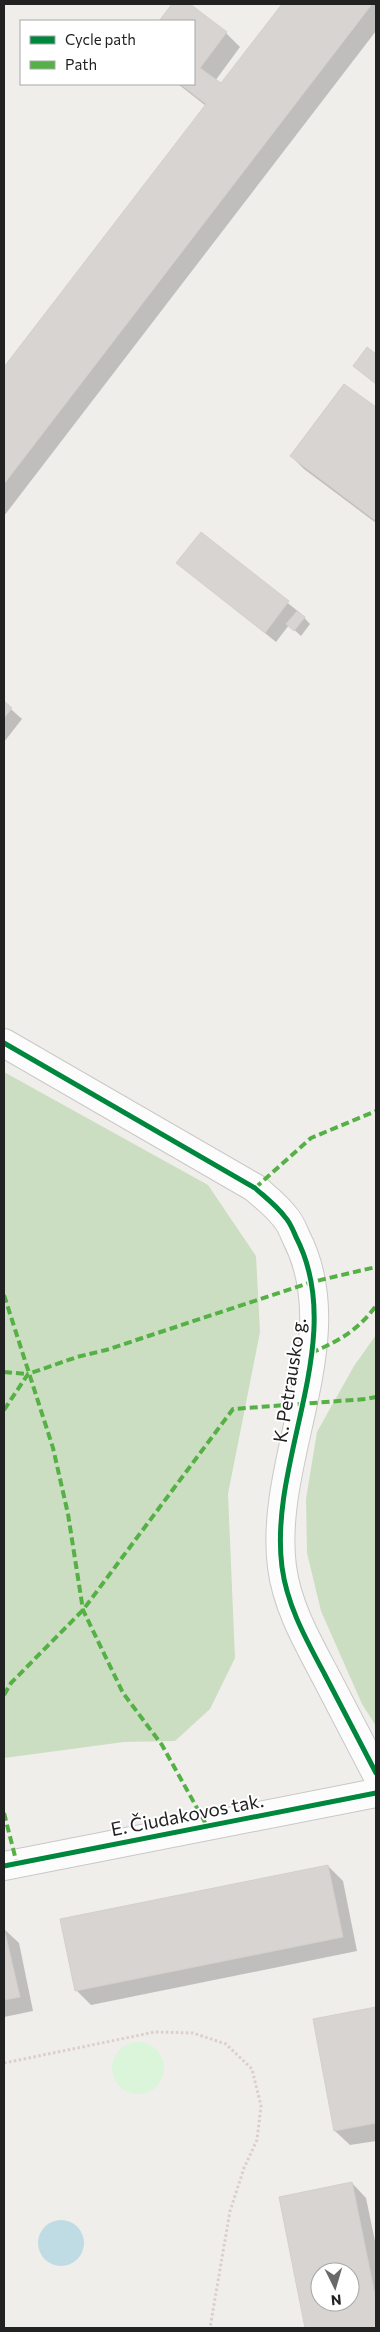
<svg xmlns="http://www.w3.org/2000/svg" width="380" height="2332" font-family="Commissioner,sans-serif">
	<rect width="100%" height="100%" fill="#f0eeeb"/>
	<!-- forest -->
	<g fill="#cbdec1">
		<polygon points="4,1072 208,1185 256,1256 260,1332 228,1494 235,1658 210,1709 175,1741 124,1742 4,1758"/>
		<polygon points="376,1335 376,1726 362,1704 321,1611 307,1553 306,1499 317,1432 354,1366"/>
	</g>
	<!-- park -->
	<circle fill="#daf5da" cx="138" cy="2068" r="26"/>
	<!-- water -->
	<circle fill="#bfdbe3" cx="61" cy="2243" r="23"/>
	<!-- shadow -->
	<g fill="#0003" fill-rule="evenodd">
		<polygon points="174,4 188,4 226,33 240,47 215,81 221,85 283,4 376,4 376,31 4,516 4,369 206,106 178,84 194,84 194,21 160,21"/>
		<polygon points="344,385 376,409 376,523 304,469 291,456"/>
		<polygon points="201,534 299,612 310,624 301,636 289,625 276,642 178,563"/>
		<polygon points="4,703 22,719 4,742"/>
		<polygon points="328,1866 343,1881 357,1951 91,2005 76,1990"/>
		<polygon points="4,1929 19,1943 33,2011 4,2017"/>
		<polygon points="376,2008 376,2141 350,2145 335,2131 314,2020"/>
		<path d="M352,2183l14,15 10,48v82h-69l-27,-131zM320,2272h30v30h-30z"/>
	</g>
	<!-- building -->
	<g fill="#d7d4d2" stroke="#d3d0cc" fill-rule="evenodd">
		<polygon points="172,4 190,4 227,32 200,68 221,83 282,4 372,4 4,484 4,367 206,104 180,84 194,84 194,21 159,21"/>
		<polygon points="367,347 376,354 376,384 353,366"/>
		<polygon points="344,384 376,407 376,521 290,456"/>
		<polygon points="201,532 289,601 265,633 176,563"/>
		<polygon points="297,611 305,617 294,631 286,624"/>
		<polygon points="4,701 12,708 4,718"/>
		<polygon points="328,1865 343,1937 75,1991 60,1919"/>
		<polygon points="4,1928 20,1997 4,2000"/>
		<polygon points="376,2007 376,2123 334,2131 313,2019"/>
		<path d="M352,2182l24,118v28h-71l-26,-131zM320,2272h30v30h-30z"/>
	</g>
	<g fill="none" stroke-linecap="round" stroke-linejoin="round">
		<!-- street casing -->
		<g stroke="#c9c8c7" stroke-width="30">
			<g id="street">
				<path d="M4,1043l251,145c10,9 22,18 30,29 5,5 8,13 11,20 53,102 -28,223 -14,330 5,39 25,74 43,108 17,33 34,65 51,98"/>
				<polyline points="4,1866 376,1793"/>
			</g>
		</g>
		<!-- path -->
		<polyline stroke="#dccecd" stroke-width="3" stroke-dasharray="2.5 2.5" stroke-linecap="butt" points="4,2063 155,2032 193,2033 226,2044 252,2069 261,2106 257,2140 244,2168 230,2211 210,2328"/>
		<!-- street -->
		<use href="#street" stroke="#fdfcfc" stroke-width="28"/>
		<!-- quiet -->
		<g stroke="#55b145" stroke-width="4" stroke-dasharray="8 4" stroke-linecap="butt">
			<polyline points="255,1188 311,1138 376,1111"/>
			<polyline points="4,1295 53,1448 68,1514 83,1610 123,1693 162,1745 207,1826"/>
			<path d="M311,1353c29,-13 45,-21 65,-47"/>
			<polyline points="4,1372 28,1374"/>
			<polyline points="4,1410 28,1374 77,1357 106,1350 312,1282 376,1267"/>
			<polyline points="4,1695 11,1683 83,1610 233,1409 366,1399 376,1397"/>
			<polyline points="4,1813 17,1864"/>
		</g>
		<!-- cycleway casing -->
		<g stroke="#fff" stroke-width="8">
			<g id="cycleway">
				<path d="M4,1043l251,145c10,9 22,18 30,29 5,5 8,13 11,20 53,102 -28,223 -14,330 5,39 25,74 43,108 17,33 34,65 51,98"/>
				<polyline points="4,1866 376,1793"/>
			</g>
		</g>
		<!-- cycleway -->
		<use href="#cycleway" stroke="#00873e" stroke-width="5"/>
	</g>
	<g text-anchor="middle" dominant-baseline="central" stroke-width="4" stroke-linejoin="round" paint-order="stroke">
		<!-- street labels -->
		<g font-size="19" fill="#222" stroke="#fff">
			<text transform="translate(289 1380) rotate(-81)">K. Petrausko g.</text>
			<text transform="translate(187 1814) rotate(-11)">E. Čiudakovos tak.</text>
		</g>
	</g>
	<!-- border -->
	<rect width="380" height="2332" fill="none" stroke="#222222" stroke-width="10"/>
	<!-- legend -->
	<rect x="20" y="20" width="175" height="65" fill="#ffffff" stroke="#a7a7a7"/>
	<rect x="30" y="36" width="25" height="8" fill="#00873e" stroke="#a7a7a7"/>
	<text x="65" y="45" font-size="15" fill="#222222">Cycle path</text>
	<rect x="30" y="61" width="25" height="8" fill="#55b145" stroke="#a7a7a7"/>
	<text x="65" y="70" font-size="15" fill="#222222">Path</text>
	<!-- north arrow -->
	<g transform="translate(335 2287) rotate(175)"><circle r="24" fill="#ffffff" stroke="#a7a7a7"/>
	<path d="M0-4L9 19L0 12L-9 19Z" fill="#6a6968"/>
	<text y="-8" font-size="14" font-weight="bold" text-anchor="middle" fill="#222222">N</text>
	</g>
</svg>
